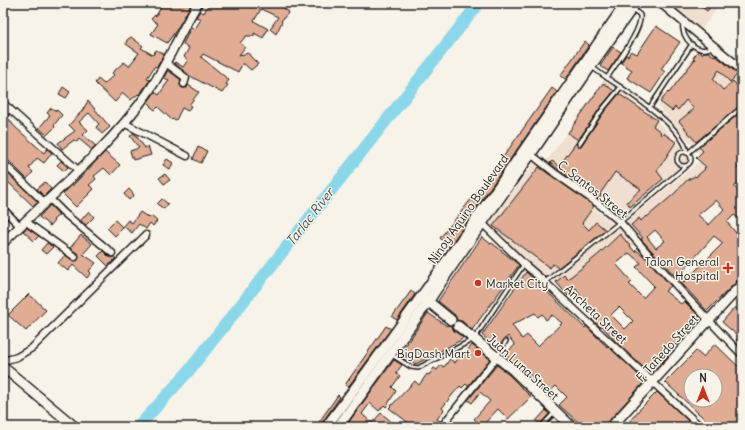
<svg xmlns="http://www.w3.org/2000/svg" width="745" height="430" font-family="Delius,sans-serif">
	<rect width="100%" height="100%" fill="#f7f3e8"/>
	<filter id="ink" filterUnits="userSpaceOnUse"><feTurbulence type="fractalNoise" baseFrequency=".025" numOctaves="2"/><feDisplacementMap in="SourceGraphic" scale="8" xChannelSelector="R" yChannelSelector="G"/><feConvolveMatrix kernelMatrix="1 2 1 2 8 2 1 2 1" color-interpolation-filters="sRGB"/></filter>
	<g filter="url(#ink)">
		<!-- built -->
		<g fill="#f0decf">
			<polygon points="669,3 721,3 702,29"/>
			<polygon points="697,52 706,59 712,52 742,76 742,158 703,158 658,106"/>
			<polygon points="605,79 657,120 691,158 619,218 545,163"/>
			<polygon points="707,156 724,175 633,247 564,292 552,280 626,222 698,163"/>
			<polygon points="536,161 613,224 545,277 524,263 489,224"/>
		</g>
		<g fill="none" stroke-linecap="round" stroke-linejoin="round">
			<!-- river -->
			<polyline stroke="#8bd7ea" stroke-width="12" points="138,427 187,373 479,3"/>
		</g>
		<!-- building -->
		<g fill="#e0ac94" stroke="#1c1c1c" fill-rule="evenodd">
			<polygon points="163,3 192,3 177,29 167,43 151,34 158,24 151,19 155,15 156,16"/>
			<polygon points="209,3 277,3 289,12 281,21 282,22 276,34 270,29 278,17 261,9 254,21 268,29 263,38 254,33 254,36 246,36 240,43 245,47 239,55 249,53 250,56 258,64 251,70 243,63 238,72 203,54 201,57 229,80 226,84 228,85 222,93 190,76 174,63 175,62 183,67 188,60 184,57 189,48 183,44 191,27 195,29 201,19 196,17 200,11 204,13"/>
			<polygon points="696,3 713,3 707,11"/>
			<polygon points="656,26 680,42 661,69 665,72 651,93 627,78 632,70 621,63 626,55 628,56 631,51 637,54"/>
			<polygon points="131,37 143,46 141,48 153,55 156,50 164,54 157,67 155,66 147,78 150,80 139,95 138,94 131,100 123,93 115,102 95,83 98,79 104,84 114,75 112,73 124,62 129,66 139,53 126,44 127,40"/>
			<polygon points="585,41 589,45 566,79 560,76"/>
			<polygon points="613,47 621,52 608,71 600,66"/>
			<polygon points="698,51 702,54 704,52 708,52 714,56 715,55 738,74 730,82 719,70 713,79 723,90 733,81 742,91 742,104 696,142 679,121 694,109 686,100 678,110 675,107 672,111 660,102 668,92 669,93 695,59 693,58"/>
			<polygon points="167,71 169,71 181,80 180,85 182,88 187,88 188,85 199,92 189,105 191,106 188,111 182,108 176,120 173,119 172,120 158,107 155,110 150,106 151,105 148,102 155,92 159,95 169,80 164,78"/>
			<polygon points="603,83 614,91 600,108 577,142 577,146 579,147 581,146 604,112 619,94 657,120 653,126 661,132 660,133 661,135 663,133 676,142 657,171 663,179 630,207 627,202 641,189 615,172 600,194 601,195 599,199 550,163 552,161 559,166 578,140 568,133"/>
			<polygon points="63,87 70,92 66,98 59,94"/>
			<polygon points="552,88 557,92 449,247 440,238 489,177"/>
			<polygon points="88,101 110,127 102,134 96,127 99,124 89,113 79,122 88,130 83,135 96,146 92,150 79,139 77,142 74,140 62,149 58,143 75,131 69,125 82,111"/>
			<polygon points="51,108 57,111 57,110 62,115 54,125 55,127 47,135 39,128 50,115 47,113"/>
			<path d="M742,111v53l-5,4 5,5v7l-8,7 8,7v27l-8,-6 -7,7 9,11 6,-6v49l-35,35 -66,-72 2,-1 -12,-13 8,-7 2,3 5,-5 1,1 27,-23 13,-14 8,-4 1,1 9,-8 -1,-1 2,-1 -10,-9 7,-7 -4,-4zM716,200l8,9 -15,16 -11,-10zM655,230l10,11 -9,7 -9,-11zM714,236l9,7 -39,39 -6,-6z"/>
			<polygon points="9,119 14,126 44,153 47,149 52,153 44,163 37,158 29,168 33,172 27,179 3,155 3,141 7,137 3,132 3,124"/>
			<polygon points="134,133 145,148 148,146 151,155 133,160 130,151 139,148 130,136"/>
			<polygon points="198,147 207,151 201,163 193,159"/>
			<polygon points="105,152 120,165 111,175 104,168 94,176 96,179 89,185 94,189 76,207 63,194 72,185 72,186"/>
			<polygon points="167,159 173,163 170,169 163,165"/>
			<polygon points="61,161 68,167 64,171 57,165"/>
			<polygon points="539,167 594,206 582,223 589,230 596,222 606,230 558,268 553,264 550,268 493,226"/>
			<polygon points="3,169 37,201 33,206 8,182 3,188"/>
			<polygon points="165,174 170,180 164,184 159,178"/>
			<polygon points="45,182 51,189 44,196 37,189"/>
			<polygon points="129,189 134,195 129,200 124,194"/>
			<polygon points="162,199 168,204 164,209 157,204"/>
			<polygon points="50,205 59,215 53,220 54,221 50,226 39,217"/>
			<polygon points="89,211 94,217 86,225 81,221 81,220"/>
			<polygon points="140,212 149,218 151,216 157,221 153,226 150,223 146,229 139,224 132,233 123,226 128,220 132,223"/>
			<polygon points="115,220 123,228 115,236 107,228"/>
			<polygon points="27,228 39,236 34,241 23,231"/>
			<path d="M620,234l15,18 1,-2 8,6 27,30 -6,5 16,13 3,-3 18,18 -19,18 1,1 -2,3 -5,4 -1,-1 -10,10 2,2 -18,18 -36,-34 -12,-14 -2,1 -8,-7 3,-3 -11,-10 1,-2 -9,-17 -8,8 -12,-14 8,-7 3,4 6,-4 26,-21zM629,253l12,10 -5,4 18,19 -11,12 -14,-14 3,-2 -16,-18zM619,307l14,14 -8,8 -14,-14z"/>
			<polygon points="81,235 92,244 83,254 96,263 89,271 91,273 87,278 73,265 68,271 58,263 65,255 74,261 78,260 79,255 70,248"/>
			<polygon points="482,237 491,244 492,243 519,265 472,330 462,321 457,320 455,315 438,301"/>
			<polygon points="47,243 53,247 46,254 41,250"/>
			<polygon points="103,251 109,257 116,258 108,266 98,256"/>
			<path d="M526,272l31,29 28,27 1,-2 21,21 1,-1 37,35 -38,42 -2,4h-26l-2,-3 1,-2 -19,-17 8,-8 -11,-11 -9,8 -28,-32 -3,3 -11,-11 10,-9 -7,-9 -12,13 -10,-8 2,-1 -6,-5zM535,313l3,4 4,-3 4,6 6,-5 10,8 -24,23 -11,-11 -5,4 -10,-14z"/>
			<polygon points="411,291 415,294 397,320 392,317"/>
			<polygon points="29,294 46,310 26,331 8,315"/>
			<polygon points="735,307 742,313 742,346 736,340 739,337 722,322"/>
			<polygon points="428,313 447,326 448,325 452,326 454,331 463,337 461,340 416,364 407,358 406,360 397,355 399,355"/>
			<polygon points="386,326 391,329 348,387 345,385"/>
			<path d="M715,344l27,26v57h-29l-48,-45 31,-31 7,6zM691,376h24v24h-24z"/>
			<polygon points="472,345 490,359 468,386 466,384 462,388 460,386 453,394 442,408 444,410 437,419 440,421 436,427 414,427 389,408 415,381 419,385 427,374 429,375 434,368 437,370 441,365 444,367 450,359 455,363 459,357 461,358"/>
			<polygon points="394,360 402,365 396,373 400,376 392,387 396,391 386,407 384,405 379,411 370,403 362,414 372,423 381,413 398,427 346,426"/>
			<polygon points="497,365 509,375 531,397 508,419 498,409 482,426 474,419 490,401 480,392 472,403 468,400"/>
			<polygon points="657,392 685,418 693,427 625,427 638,411"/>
			<polygon points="338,395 340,397 321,424 319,422"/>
			<polygon points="546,410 549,414 540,424 536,421"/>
		</g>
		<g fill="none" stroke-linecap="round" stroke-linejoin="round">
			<!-- service casing -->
			<g stroke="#1c1c1c" stroke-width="6">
				<g id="service">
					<path d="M683,23c-3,15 15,33 29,24"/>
					<path d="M592,67c22,18 92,56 95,86"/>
					<path d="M607,78c8,-13 36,-49 33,-63l-7,-6"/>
					<polyline points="650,107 692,44"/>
					<polyline points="579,144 602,110 621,87"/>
					<circle cx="684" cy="159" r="7"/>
					<polyline points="688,153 742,107"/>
					<polyline points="545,282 620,222 685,167"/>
					<polyline points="392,355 411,367 418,368 474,339 524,264"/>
					<polyline points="498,355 506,341"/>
					<polyline points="541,427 554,413"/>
				</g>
			</g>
			<!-- minor casing -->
			<g stroke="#1c1c1c" stroke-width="9">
				<g id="minor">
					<polyline points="166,63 186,78 184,84"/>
					<polyline points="3,103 79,171"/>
					<polyline points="3,116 9,108"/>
					<polyline points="124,123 187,156"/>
					<polyline points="528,152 556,174 600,205 620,222 682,292 742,355"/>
					<polyline points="3,163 44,202"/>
					<polyline points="49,198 64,213 112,253"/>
					<polyline points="3,209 20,226"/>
					<polyline points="25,221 75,257"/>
					<polyline points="481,222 524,264 545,282 701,427"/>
					<polyline points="3,361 17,357 32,348 146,235"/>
					<polyline points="441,427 497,357"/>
				</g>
			</g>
			<!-- tertiary casing -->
			<g stroke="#1c1c1c" stroke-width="11">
				<g id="tertiary">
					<polyline points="661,3 742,70"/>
					<path d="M3,243c49,-49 104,-93 144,-149 10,-14 18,-30 26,-45 8,-16 16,-31 25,-46"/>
				</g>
			</g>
			<!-- secondary casing -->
			<g stroke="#1c1c1c" stroke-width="12">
				<g id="secondary">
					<polyline points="424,298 451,320"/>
					<polyline points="458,326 513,370 572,427"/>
					<polyline points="3,367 75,427"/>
					<path d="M326,427c104,-139 201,-282 300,-424"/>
					<polyline points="338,427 428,302 459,256 531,154 591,66 636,3"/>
					<polyline points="611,427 742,284"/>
				</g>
			</g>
			<!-- service -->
			<use href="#service" stroke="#f7f3e8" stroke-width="3"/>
			<!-- minor -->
			<use href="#minor" stroke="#f7f3e8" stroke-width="6"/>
			<!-- tertiary -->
			<use href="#tertiary" stroke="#f7f3e8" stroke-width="8"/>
			<!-- secondary -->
			<use href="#secondary" stroke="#f7f3e8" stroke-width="9"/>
		</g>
	</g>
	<!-- markers -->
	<g fill="#c8321e" stroke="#f7f3e8" stroke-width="1.5">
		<path d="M726 262h4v4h4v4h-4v4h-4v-4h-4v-4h4z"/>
		<circle cx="478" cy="283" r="4"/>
		<circle cx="478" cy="353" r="4"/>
	</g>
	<g text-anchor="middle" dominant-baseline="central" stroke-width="3" stroke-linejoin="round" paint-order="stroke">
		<!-- street labels -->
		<g font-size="12" fill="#1c1c1c" stroke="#f7f3e8">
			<text transform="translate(593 189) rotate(38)">C. Santos Street</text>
			<text transform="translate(468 209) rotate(-55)">Ninoy Aquino Boulevard</text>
			<text transform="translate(596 314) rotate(43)">Ancheta Street</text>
			<text transform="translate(667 348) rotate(-48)">F. Tañedo Street</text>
			<text transform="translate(523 367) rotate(42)">Juan Luna Street</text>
		</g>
		<!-- poi labels -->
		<g font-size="12" fill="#1c1c1c" stroke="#f7f3e8" text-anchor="end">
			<text x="719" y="261">Talon General<tspan x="719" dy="14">Hospital</tspan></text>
			<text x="486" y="283" text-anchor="start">Market City</text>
			<text x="470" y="353">BigDash Mart</text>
		</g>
		<!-- water labels -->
		<g font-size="13" font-style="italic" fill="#3d545a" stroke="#f7f3e8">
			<text transform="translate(310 217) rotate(-52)">Tarlac River</text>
		</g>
	</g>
	<!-- margin -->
	<rect width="745" height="430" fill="none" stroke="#f7f3e8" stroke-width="16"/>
	<rect x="8" y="8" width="729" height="414" fill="none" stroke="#1c1c1c" stroke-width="1.5" filter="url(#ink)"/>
	<!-- north arrow -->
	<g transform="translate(703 388)"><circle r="19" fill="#f7f3e8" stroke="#9f9d96"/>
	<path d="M0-3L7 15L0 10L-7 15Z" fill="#c8321e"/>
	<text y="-6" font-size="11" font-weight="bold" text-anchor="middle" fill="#1c1c1c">N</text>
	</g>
</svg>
